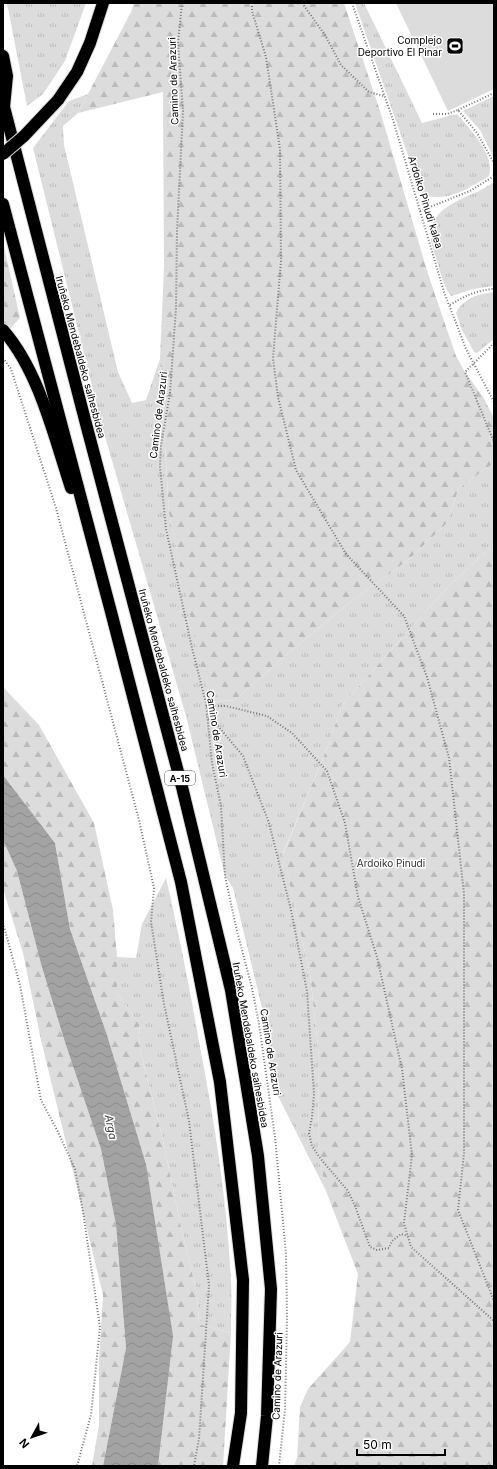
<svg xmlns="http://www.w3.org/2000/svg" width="497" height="1469" font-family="Inter,sans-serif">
	<defs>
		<pattern id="grass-tufts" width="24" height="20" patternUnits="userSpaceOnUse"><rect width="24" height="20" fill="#dcdcdc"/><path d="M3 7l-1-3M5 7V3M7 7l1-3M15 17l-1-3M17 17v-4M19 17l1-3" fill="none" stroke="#bbb"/></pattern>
		<pattern id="forest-firs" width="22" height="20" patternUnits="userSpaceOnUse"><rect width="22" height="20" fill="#dcdcdc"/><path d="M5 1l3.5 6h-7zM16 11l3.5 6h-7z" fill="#bbb"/></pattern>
		<pattern id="water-waves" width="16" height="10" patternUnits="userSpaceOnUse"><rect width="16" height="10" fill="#a3a3a3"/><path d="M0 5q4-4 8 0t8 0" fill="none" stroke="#8b8b8b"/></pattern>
	</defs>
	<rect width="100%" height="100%" fill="#fff"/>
	<!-- grass -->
	<g fill="url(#grass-tufts)">
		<polygon points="7,3 86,3 65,61 43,94 27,106"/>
		<path d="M355,3h9l58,120 35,-9c12,14 39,42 32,62 -13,8 -35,22 -52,21 -4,0 -8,-1 -12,-1l-6,-9z"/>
		<polygon points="88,94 78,113 63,126 64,145 118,372 132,403 146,400 160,359 169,513 209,702 235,700 286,655 349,603 407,561 446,524 459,488 494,463 494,544 446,589 342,705 326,751 283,853 310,974 319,1057 318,1151 326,1191 273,1086 264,1016 233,888 225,876 186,716 102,426 33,148 69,101"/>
		<polygon points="494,96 494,158 480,130 463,111"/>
		<path d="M494,182v104l-21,3 -18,6 -4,1c-8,-10 -11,-26 -15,-38 -2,-7 -6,-16 -5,-24 0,-23 24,-32 41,-40 8,-3 15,-8 22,-12z"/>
		<path d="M494,292v47l-17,14 -3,-1 -12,-22 -6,-17c7,-15 23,-19 38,-21z"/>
		<path d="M166,878c13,56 24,112 34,169 15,77 27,155 31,234 1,17 0,34 0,52l-32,-9 -2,-30 -16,-67 -18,-87 -23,-90 -1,-26 -22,-31v-36l19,1 6,-34z"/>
	</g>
	<!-- forest -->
	<g fill="url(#forest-firs)">
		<polygon points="134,3 344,3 380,111 428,274 456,356 465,372 483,397 494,418 494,463 459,488 446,524 407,561 349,603 286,655 235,700 208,702 169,513 160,359 164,266 163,92 78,113 131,12"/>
		<polygon points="3,242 20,318 3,336"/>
		<polygon points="494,544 494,1466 294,1466 297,1458 300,1407 308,1389 350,1342 358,1274 326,1191 318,1151 319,1057 310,974 283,854 326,751 342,705 446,589"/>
		<polygon points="3,687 39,725 94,823 113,910 117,957 117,993 139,1024 140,1050 163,1140 181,1227 197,1294 199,1324 231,1333 223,1466 158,1466 161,1440 146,1164 107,1035 70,929 55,843 3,775"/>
		<polygon points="3,840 17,871 41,964 101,1149 116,1225 126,1348 103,1466 92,1466 99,1425 99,1361 103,1295 41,1040 23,953 3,889"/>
	</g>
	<!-- garden -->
	<polygon fill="#dcdcdc" points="396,3 494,3 494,89 448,111"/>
	<!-- water -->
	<polygon fill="url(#water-waves)" points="3,775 55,843 70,929 107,1035 146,1164 173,1336 158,1466 103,1466 126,1348 116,1225 101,1149 65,1042 41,964 17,871 3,840"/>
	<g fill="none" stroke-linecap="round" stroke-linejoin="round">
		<!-- highway casing -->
		<g stroke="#dbdbdb" stroke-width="14">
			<g id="highway">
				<polyline points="3,56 7,76 4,107"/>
				<polyline points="58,100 77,72 90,43 103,3"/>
				<polyline points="3,103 85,420 182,787 231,990 258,1156 271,1289 267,1416 262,1466"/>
				<polyline points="3,204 110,608 181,882 220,1082 243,1280 241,1413 233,1466"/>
				<path d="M3,330c36,41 51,106 68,158"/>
			</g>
		</g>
		<!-- path -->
		<g stroke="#777" stroke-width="2" stroke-dasharray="1 2" stroke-linecap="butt">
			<polyline points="182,3 178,43 183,111 177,231 176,308 170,393 161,445 160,467 166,529 192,648 206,703 212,763 221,806 225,876 236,927 252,988 259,1024 275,1137 286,1254 287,1319 285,1409 279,1466"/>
			<polyline points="252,3 252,11 266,57 280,149 281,261 273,359 278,397 296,470 346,554 404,616 427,677 449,758 464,894 464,1153 458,1210 494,1301"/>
			<polyline points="302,3 325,35 341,65 369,92 384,96"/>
			<polyline points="352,3 394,123 444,292 466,349 494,402"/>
			<polyline points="458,110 494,93"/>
			<polyline points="433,114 447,114 458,110 477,133 494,163"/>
			<polyline points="420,211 470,191 494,176"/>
			<path d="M450,305c14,-9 27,-15 44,-16"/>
			<polyline points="494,343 465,372 494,442"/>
			<polyline points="3,358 11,369 56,508 139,820 154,888 151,922 164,1004 189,1121 209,1285 199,1439 194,1466"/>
			<polyline points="206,706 226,706 267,716 292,733 327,771 345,823 358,897 377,957 402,1069 412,1155 404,1223 411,1247 494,1321"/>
			<polyline points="208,719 218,726 243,756 269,823 291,910 307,991 314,1094 312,1117 309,1133 312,1146 320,1158 348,1191 355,1206 370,1247 377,1250 389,1248 392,1241 401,1234 408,1236"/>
			<polyline points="3,923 20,985 41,1100 58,1132 75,1169 83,1212 100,1327 91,1415 77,1466"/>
		</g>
		<!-- highway -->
		<use href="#highway" stroke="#000" stroke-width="12"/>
		<!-- highway-bridge casing -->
		<g stroke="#dbdbdb" stroke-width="14" stroke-linecap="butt">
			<polyline id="highway-bridge" points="3,154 24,136 58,100"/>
		</g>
		<!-- highway-bridge -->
		<use href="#highway-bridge" stroke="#000" stroke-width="12"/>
	</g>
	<!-- icons -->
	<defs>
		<g id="stadium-square" transform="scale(0.9)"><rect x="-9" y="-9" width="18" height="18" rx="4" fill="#000" stroke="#fff"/><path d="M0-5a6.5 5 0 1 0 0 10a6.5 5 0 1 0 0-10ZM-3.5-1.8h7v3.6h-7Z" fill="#fff"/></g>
	</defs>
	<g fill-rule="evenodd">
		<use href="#stadium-square" x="455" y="46"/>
	</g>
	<g text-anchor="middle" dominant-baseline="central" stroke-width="3" stroke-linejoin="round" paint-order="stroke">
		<!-- shield labels -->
		<rect fill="#fff" stroke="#4c4c4c" stroke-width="1" x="165" y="771" width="30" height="14" rx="3"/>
		<g font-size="9" font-weight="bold" fill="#000">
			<text x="180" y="778">A-15</text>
		</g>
		<!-- poi labels -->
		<g font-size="10" fill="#000" stroke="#fff" text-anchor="end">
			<text x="442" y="40">Complejo<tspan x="442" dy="12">Deportivo El Pinar</tspan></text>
		</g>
		<!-- street labels -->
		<g font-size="10" fill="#000" stroke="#fff">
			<text transform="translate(173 81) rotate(-92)">Camino de Arazuri</text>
			<text transform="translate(426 202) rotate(73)">Ardoiko Pinudi kalea</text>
			<text transform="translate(81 357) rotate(75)">Iruñeko Mendebaldeko saihesbidea</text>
			<text transform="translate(158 415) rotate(-83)">Camino de Arazuri</text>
			<text transform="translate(164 670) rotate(75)">Iruñeko Mendebaldeko saihesbidea</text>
			<text transform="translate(217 734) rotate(81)">Camino de Arazuri</text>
			<text transform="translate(251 1045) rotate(80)">Iruñeko Mendebaldeko saihesbidea</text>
			<text transform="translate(271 1052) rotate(81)">Camino de Arazuri</text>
			<text transform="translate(277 1376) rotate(-88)">Camino de Arazuri</text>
		</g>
		<!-- park labels -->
		<g font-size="10" fill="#333" stroke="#fff">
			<text x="391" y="863">Ardoiko Pinudi</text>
		</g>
		<!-- water labels -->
		<g font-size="11" font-style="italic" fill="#444" stroke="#fff">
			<text transform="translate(111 1127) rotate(79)">Arga</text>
		</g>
	</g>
	<!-- border -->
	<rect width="497" height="1469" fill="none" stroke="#000000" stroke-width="8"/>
	<!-- north arrow -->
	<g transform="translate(32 1437) rotate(230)" stroke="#ffffff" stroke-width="3" paint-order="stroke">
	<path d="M0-3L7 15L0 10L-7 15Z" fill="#000000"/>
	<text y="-6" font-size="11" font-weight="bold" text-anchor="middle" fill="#000000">N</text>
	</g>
	<!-- scale -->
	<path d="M357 1449v6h88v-6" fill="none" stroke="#000000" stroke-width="2"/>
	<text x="363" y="1449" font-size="12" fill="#000000" stroke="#ffffff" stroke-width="3" paint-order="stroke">50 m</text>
</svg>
